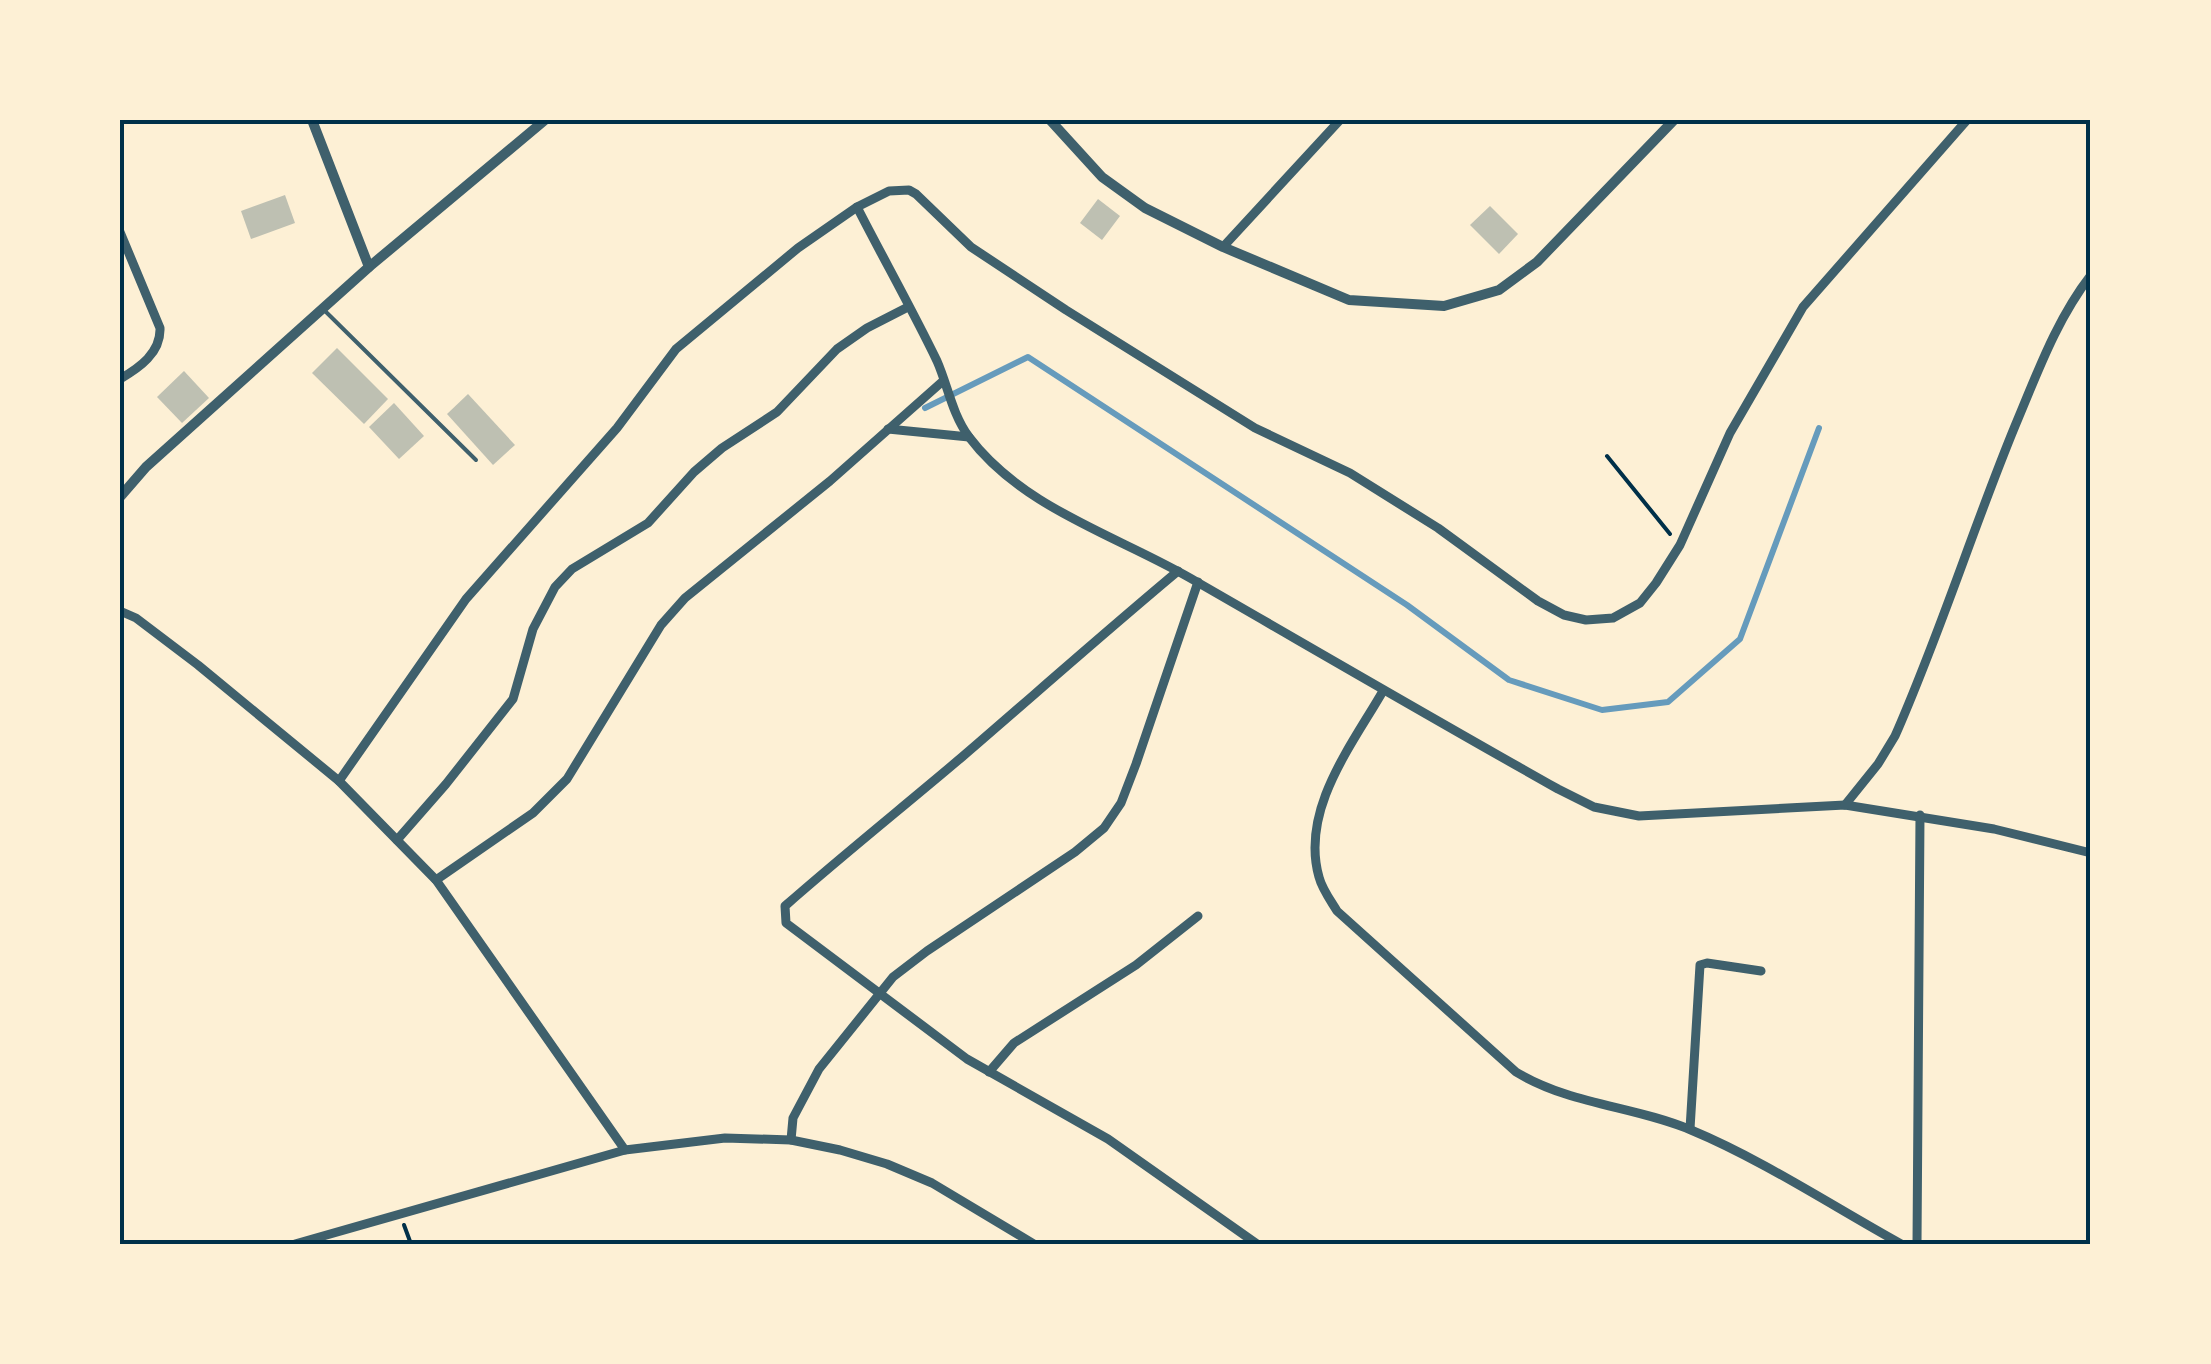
<svg xmlns="http://www.w3.org/2000/svg" width="2211" height="1364" font-family="'Zilla Slab',serif">
	<rect width="100%" height="100%" fill="#fdf0d5"/>
	<g fill="none" stroke-linecap="round" stroke-linejoin="round">
		<!-- stream -->
		<polyline stroke="#669bbc" stroke-width="6" points="925,408 1028,357 1407,605 1509,680 1602,710 1668,702 1740,639 1819,428"/>
	</g>
	<!-- building -->
	<g fill="#bec0b2">
		<polygon points="285,195 295,223 251,239 241,211"/>
		<polygon points="1098,199 1120,216 1102,240 1080,223"/>
		<polygon points="1490,206 1518,234 1499,254 1470,225"/>
		<polygon points="337,348 388,399 364,424 312,373"/>
		<polygon points="184,371 209,398 182,423 157,397"/>
		<polygon points="468,394 515,445 493,465 447,414"/>
		<polygon points="394,403 424,436 399,459 369,427"/>
	</g>
	<g fill="none" stroke-linecap="round" stroke-linejoin="round">
		<!-- path -->
		<g stroke="#003049" stroke-width="4">
			<polyline points="1607,456 1670,534"/>
			<polyline points="404,1225 411,1244"/>
		</g>
		<!-- service -->
		<polyline stroke="#3f606c" stroke-width="4" points="323,309 476,460"/>
		<!-- minor -->
		<g stroke="#3f606c" stroke-width="9">
			<path d="M857,207c26,51 55,102 80,154 11,25 15,53 32,76 55,73 153,100 228,145 120,69 240,139 361,207l36,18 45,9 206,-11 149,24 97,24"/>
			<path d="M120,232l40,96c1,25 -21,40 -40,51"/>
			<polyline points="1223,247 1340,120"/>
			<polyline points="888,429 969,437"/>
			<path d="M1178,571c-73,61 -144,124 -216,186 -59,50 -119,98 -177,149l1,17 181,136 141,80 149,105"/>
			<polyline points="120,611 136,618 198,665 339,781 436,880 625,1150"/>
			<path d="M1383,691c-31,54 -83,119 -64,186 3,12 12,24 18,34l179,161c55,33 118,34 175,58 70,29 143,77 210,114"/>
			<polyline points="339,781 466,599 617,428 676,349 798,248 857,207 889,191 909,190 916,194 971,247 1066,310 1255,428 1350,473 1438,528 1538,601 1564,615 1586,620 1613,618 1640,603 1656,583 1680,545 1730,433 1803,307 1967,120"/>
			<path d="M1845,805l33,-41 17,-28c45,-102 78,-208 120,-310 22,-52 41,-106 76,-151"/>
			<polyline points="397,840 446,784 513,699 533,629 555,587 572,569 648,523 694,472 722,448 777,412 837,349 867,328 908,307"/>
			<polyline points="436,880 533,813 567,779 661,625 685,598 830,481 943,381"/>
			<polyline points="989,1072 1014,1043 1136,965 1198,916"/>
			<polyline points="1690,1129 1700,965 1707,963 1761,971"/>
			<polyline points="791,1140 793,1118 819,1069 893,977 927,951 1075,852 1104,828 1121,803 1136,764 1198,582"/>
			<polyline points="295,1244 625,1150 725,1138 791,1140 840,1150 887,1164 932,1183 1034,1244"/>
			<polyline points="1917,1244 1920,815"/>
		</g>
		<!-- tertiary -->
		<g stroke="#3f606c" stroke-width="10">
			<polyline points="312,120 369,267"/>
			<polyline points="1050,120 1102,177 1145,208 1223,247 1349,300 1444,306 1499,290 1537,262 1674,120"/>
			<polyline points="120,497 146,467 369,267 545,120"/>
		</g>
	</g>
	<!-- border -->
	<rect width="2211" height="1364" fill="none" stroke="#fdf0d5" stroke-width="245"/>
	<rect x="122" y="122" width="1966" height="1120" fill="none" stroke="#003049" stroke-width="4"/>
</svg>
